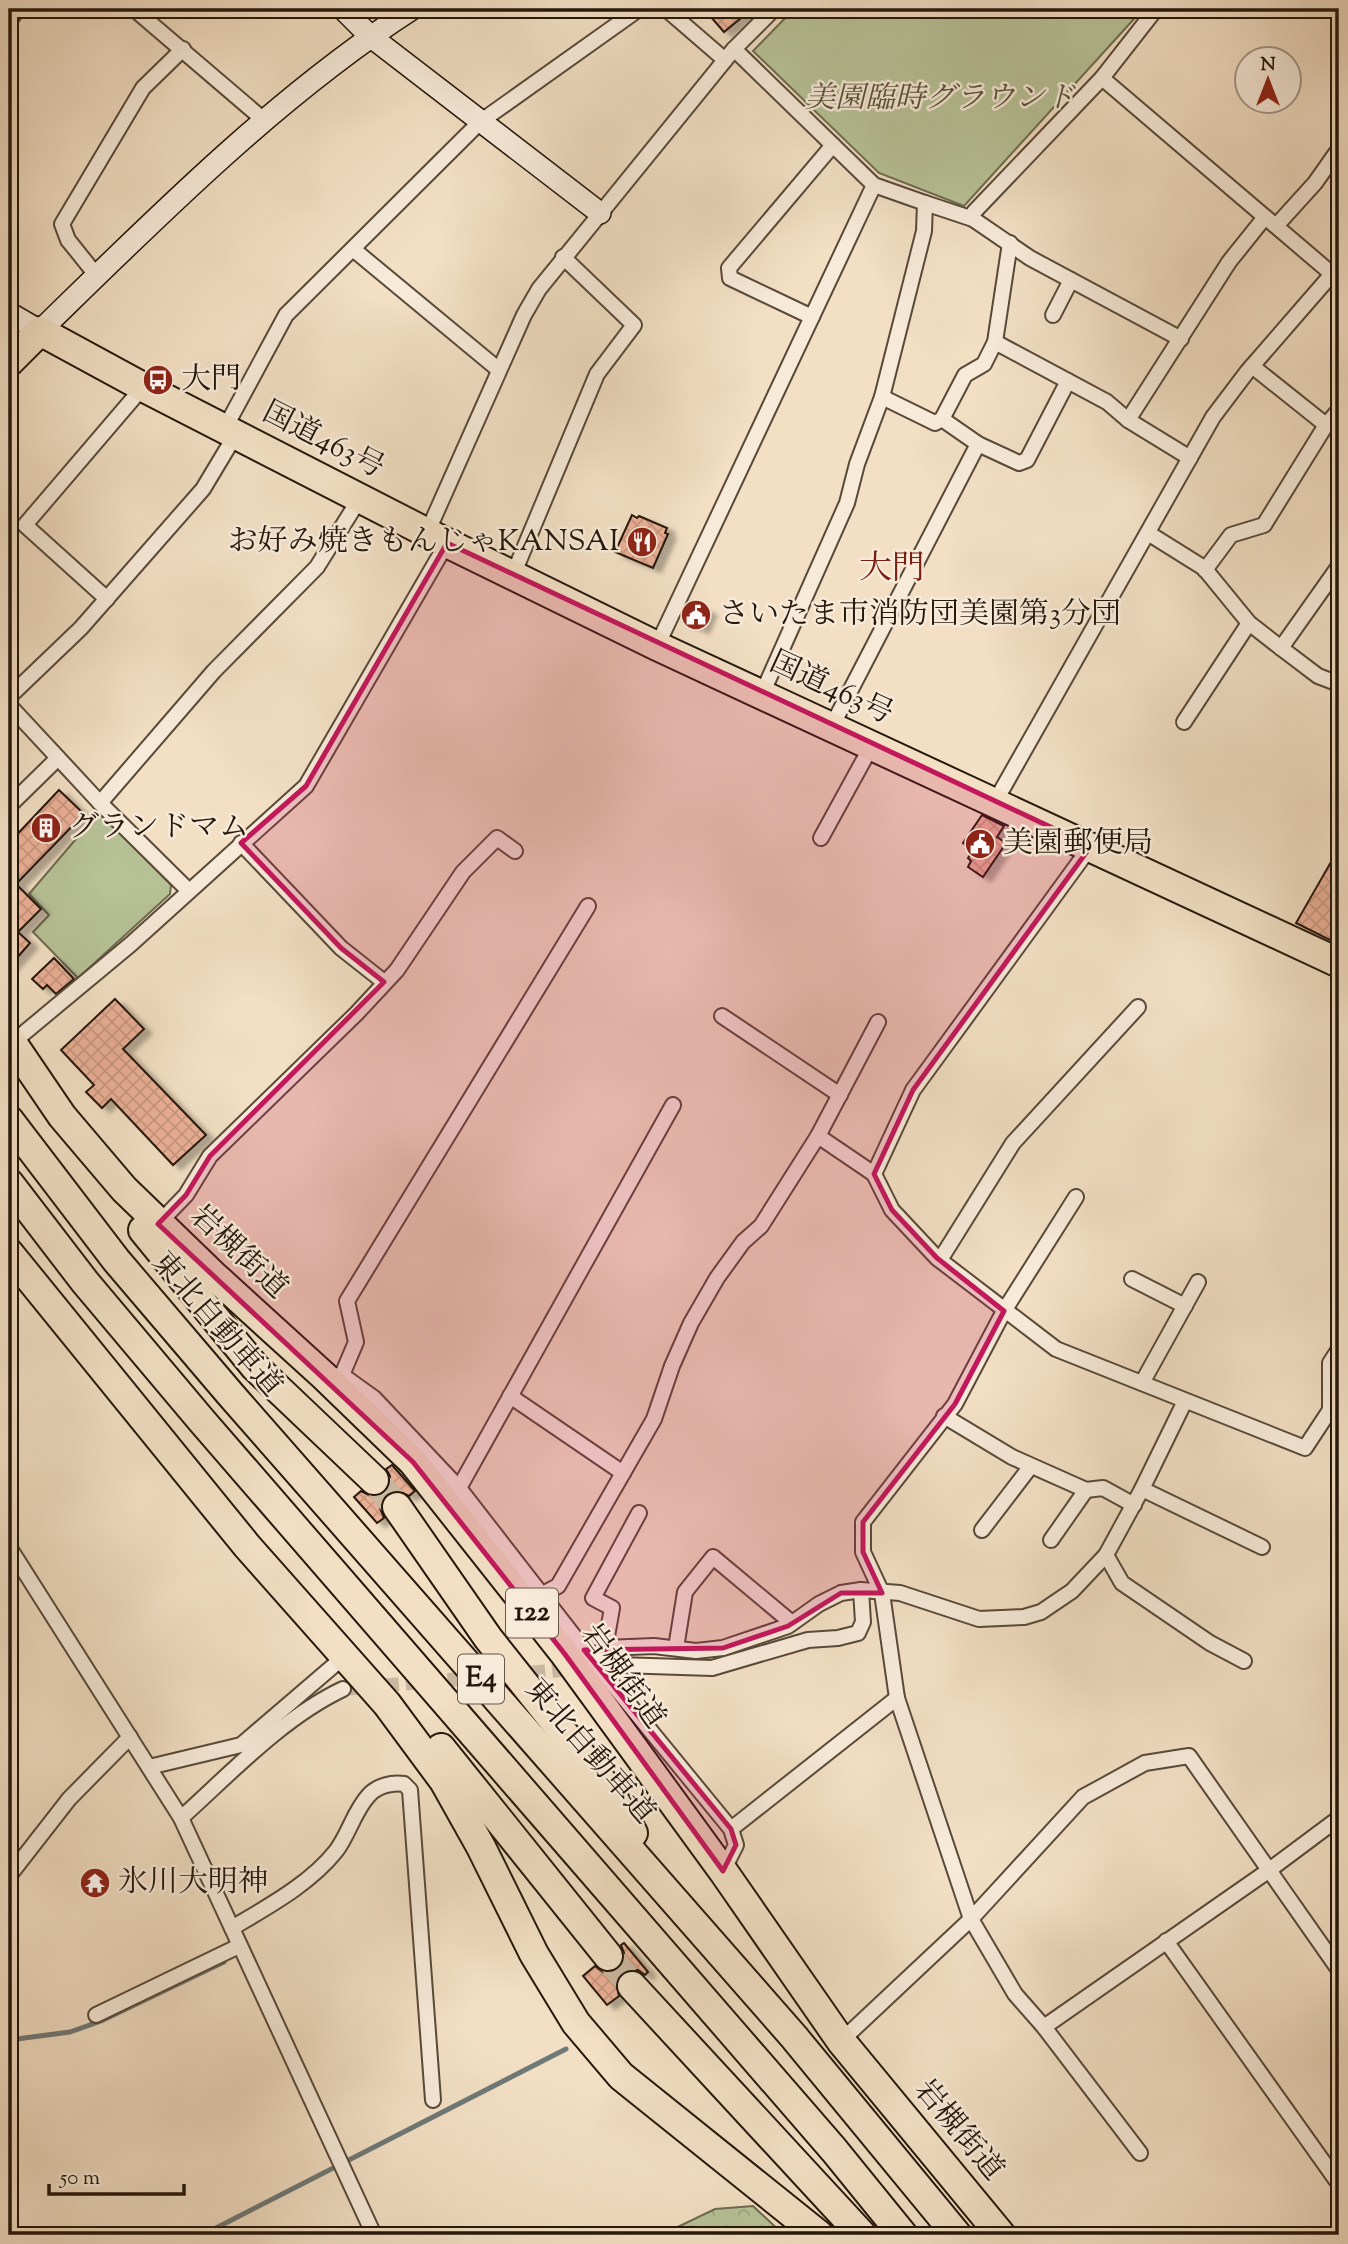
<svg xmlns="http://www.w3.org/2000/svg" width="1348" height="2244" font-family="'Sorts Mill Goudy','Noto Serif JP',serif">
	<defs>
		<pattern id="forest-crowns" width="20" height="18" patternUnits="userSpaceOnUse" patternTransform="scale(1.75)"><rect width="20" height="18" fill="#b7c297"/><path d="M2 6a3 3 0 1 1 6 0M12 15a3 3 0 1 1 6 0" fill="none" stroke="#9da681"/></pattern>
		<pattern id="building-cross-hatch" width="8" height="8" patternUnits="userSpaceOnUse" patternTransform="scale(1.75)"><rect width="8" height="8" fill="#eab096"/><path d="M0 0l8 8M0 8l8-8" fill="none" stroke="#c99780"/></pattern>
		<filter id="shadow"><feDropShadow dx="8" dy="4.5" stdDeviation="2" flood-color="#0004"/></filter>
	</defs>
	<rect width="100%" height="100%" fill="#f2dfc4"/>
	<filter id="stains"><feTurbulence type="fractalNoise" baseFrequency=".00286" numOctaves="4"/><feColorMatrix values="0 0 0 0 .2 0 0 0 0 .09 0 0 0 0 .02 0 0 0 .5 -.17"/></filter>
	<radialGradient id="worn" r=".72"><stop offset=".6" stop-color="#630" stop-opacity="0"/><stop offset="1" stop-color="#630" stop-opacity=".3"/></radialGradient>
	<!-- forest -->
	<polygon fill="url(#forest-crowns)" stroke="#6e6c50" stroke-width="2" points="753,2206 784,2235 661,2235 715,2209"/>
	<!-- park -->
	<g fill="#b7c297" stroke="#6e6c50" stroke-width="2">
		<polygon points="794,9 1143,9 964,206 879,173 753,51"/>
		<polygon points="99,812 171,885 170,894 78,978 33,932 49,915 29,894"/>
	</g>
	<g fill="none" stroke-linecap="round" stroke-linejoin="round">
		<!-- stream -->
		<g stroke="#6f7977" stroke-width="5">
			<polyline points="9,2040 70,2032 101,2021 224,1962"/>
			<polyline points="213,2235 214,2229 566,2049"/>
		</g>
	</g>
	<!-- building -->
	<g fill="url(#building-cross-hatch)" stroke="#25170a" stroke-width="2" filter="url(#shadow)">
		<polygon points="704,9 752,9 724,32"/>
		<polygon points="632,515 637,518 639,516 667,528 665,533 668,534 653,568 615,552"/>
		<polygon points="691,603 709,611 701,629 683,621"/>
		<polygon points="59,790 84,814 16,884 41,909 18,932 30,943 9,967 9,843"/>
		<polygon points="982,815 1004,826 997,837 1006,843 983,877 968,867 971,861 968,858 973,850 963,843"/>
		<polygon points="1339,848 1339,932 1334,942 1296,923"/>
		<polygon points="54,958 74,979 56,994 47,985 43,989 32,979"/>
		<polygon points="115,999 144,1029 123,1049 206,1135 173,1165 111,1099 102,1108 86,1092 94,1085 61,1050"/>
		<polygon points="392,1465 415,1491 409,1496 396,1490 387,1494 382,1501 380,1508 384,1518 377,1523 354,1497 361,1491 371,1496 378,1496 386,1492 390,1483 390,1476 386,1469"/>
		<polygon points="624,1943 648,1972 645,1975 638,1970 629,1970 621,1973 616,1982 619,1996 607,2005 583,1976 595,1966 603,1972 610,1972 618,1969 624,1961 624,1953 621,1945"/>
	</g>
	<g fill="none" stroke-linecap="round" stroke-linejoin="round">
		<!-- street-tunnel -->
		<polyline stroke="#c9b79f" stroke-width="14" stroke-dasharray="14 7" stroke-linecap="butt" points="343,1689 619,1665"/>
		<!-- highway-tunnel -->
		<g stroke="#c9b79f" stroke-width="28" stroke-dasharray="28 14" stroke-linecap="butt">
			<polyline points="374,1480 397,1507"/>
			<polyline points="608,1956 632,1986"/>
		</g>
		<!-- street casing -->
		<g stroke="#584938" stroke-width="18">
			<g id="street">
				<polyline points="134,9 265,121"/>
				<polyline points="666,9 725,60"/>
				<polyline points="1156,9 1102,78 974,212 973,219 1030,258 1181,339"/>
				<polyline points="9,21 18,9"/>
				<polyline points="734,49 874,185 925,203 924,231 882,397 857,464 847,503 762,694"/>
				<polyline points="1102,78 1332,274"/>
				<polyline points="925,203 973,219"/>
				<polyline points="1276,226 1315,183 1339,149"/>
				<polyline points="353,249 499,370"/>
				<polyline points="97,276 68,240 62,224 143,88 183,49"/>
				<polyline points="1053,315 1071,280"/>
				<polyline points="812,317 730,278 729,268 833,145"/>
				<polyline points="995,342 1107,402 1128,420 1190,458"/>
				<polyline points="1252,366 1326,425"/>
				<polyline points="882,397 935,423 942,419 965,375 984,364 995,342 1010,243"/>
				<polyline points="942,419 978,444 1019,463 1027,460 1068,381"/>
				<polyline points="1128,420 1229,262 1265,217"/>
				<polyline points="225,428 286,315 480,122 639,9"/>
				<polyline points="427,533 524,315 539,289 734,49 774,9"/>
				<polyline points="1148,533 1204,568 1249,623 1281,648 1318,676 1339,684"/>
				<polyline points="1205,570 1231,535 1264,525 1326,425 1339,410"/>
				<polyline points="513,575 597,374 634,325 563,257"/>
				<polyline points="107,599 25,525 143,387"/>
				<polyline points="657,646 874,185"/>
				<polyline points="1281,648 1339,566"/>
				<polyline points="9,697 81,628 203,489 236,434"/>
				<polyline points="9,705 100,803 214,671 317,567 360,498"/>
				<polyline points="1184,722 1249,623"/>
				<polyline points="832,726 978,444"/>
				<polyline points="995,802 1213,417 1247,372 1339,266"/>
				<polyline points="100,803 189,891"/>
				<polyline points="9,806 58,758"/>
				<polyline points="821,838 872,745"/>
				<polyline points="241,843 341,948 384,982"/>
				<polyline points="1091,846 913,1090 874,1174 892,1210 937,1258 1056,1349 1305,1448 1330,1410 1330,1363 1339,1349"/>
				<polyline points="722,1016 840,1095"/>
				<polyline points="12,1043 131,944 306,786 447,543"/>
				<polyline points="818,1136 874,1174"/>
				<polyline points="1076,1197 1004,1311 955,1404 863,1522 863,1552 882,1593 897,1698 971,1919 1015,1994 1044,2027 1140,2153"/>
				<polyline points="158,1224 186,1195 210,1156 357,1013 397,970 463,872 497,838 515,851"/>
				<polyline points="940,1260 1013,1143 1138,1007"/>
				<polyline points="1132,1279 1185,1306"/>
				<polyline points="342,1375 356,1342 347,1301 588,906"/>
				<polyline points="331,1376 342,1375 374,1398 459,1488 591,1658 731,1829 736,1845 723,1871"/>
				<polyline points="1142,1383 1198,1282"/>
				<polyline points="510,1396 623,1473"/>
				<polyline points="944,1416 1012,1457 1086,1490 1103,1488 1134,1505"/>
				<polyline points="459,1488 673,1105"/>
				<polyline points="1142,1489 1262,1547"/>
				<polyline points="982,1530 1031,1466"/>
				<polyline points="1051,1540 1086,1490"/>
				<polyline points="9,1547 181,1818 374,2235"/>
				<polyline points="1106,1555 1122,1583 1210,1643 1244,1661"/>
				<polyline points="541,1595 558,1586 654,1419 672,1366 691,1323 717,1278 743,1242 761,1226 818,1136 878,1022"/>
				<polyline points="605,1648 612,1608 593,1598 639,1513"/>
				<polyline points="676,1648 685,1592 713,1557 792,1623"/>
				<polyline points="591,1658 605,1648 654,1646 696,1651 723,1648 788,1626 819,1604 841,1593 861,1590 900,1593 979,1619 1024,1617 1041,1612 1072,1591 1106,1555 1142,1489 1185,1401"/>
				<polyline points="619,1665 712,1668 808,1640 838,1638 858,1633 863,1622 861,1590"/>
				<polyline points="149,1767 241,1745 346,1655"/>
				<path d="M181,1818c50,-45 101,-100 162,-129"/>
				<polyline points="731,1829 897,1698"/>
				<polyline points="9,1876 69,1799 130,1737"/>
				<path d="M232,1928c35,-21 78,-44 104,-77 13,-17 18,-40 33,-56 8,-9 23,-13 35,-11l6,6 23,310"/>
				<polyline points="1166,1941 1339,2184"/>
				<polyline points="96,2015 239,1946"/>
				<polyline points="1044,2027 1268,1871 1339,1818"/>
				<polyline points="841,2041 971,1919 1083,1797 1145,1763 1189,1756 1339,1970"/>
			</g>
		</g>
		<!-- secondary casing -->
		<g stroke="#25170a" stroke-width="24">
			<g id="secondary">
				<polyline points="343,9 370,36 600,213"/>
				<path d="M9,313l31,18c116,-113 236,-234 372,-322"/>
			</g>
		</g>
		<!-- highway casing -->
		<g stroke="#25170a" stroke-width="32">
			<g id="highway">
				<polyline points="9,362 40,331 143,387 447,543 657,646 1339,963"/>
				<polyline points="9,1038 62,1116 124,1189 213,1275 324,1376 413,1462 564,1653 723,1871 841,2041 1001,2235"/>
				<polyline points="9,1120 116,1260 231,1395 794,2037 957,2235"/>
				<polyline points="9,1183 85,1282 202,1421 834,2150 903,2235"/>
				<polyline points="143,1230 255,1367 374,1480"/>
				<polyline points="9,1253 247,1546 387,1704 444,1781 481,1847 534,1954 576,2023 621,2076 819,2235"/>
				<polyline points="397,1507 488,1638 608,1789 633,1833"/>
				<polyline points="441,1748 608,1956"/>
				<polyline points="632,1986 862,2235"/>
			</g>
		</g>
		<!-- street -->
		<use href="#street" stroke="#f7ead9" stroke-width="14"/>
		<!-- secondary -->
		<use href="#secondary" stroke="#f7ead9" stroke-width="21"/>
		<!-- highway -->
		<use href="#highway" stroke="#f2dfc4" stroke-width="28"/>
	</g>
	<!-- marked area -->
	<path fill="#c2185b" fill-opacity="0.2" stroke="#c2185b" stroke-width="5" stroke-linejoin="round" d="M447,543l644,303 -178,244 -39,84 18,36 45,48 67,53 -49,93 -92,118v30l19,41h-41l-53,33 -65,22 -139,2 147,179 5,16 -13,26 -159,-218 -151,-191 -255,-238 28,-29 24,-39 174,-174 -43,-34 -100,-105 65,-57z"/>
	<!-- icons -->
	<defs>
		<g id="bus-disc" transform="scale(1.575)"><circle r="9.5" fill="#8f2418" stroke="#f7ead9"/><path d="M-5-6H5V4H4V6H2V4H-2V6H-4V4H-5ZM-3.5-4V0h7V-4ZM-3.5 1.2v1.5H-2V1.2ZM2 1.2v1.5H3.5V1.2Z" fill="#fff"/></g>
		<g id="restaurant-disc" transform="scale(1.575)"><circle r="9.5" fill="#8f2418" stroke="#f7ead9"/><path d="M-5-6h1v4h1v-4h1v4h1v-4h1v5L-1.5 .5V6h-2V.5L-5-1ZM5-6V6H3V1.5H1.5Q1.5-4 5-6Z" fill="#fff"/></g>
		<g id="civic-disc" transform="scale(1.575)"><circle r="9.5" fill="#8f2418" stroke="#f7ead9"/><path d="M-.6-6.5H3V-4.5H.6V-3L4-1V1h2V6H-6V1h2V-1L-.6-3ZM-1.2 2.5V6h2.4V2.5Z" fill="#fff"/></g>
		<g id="building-disc" transform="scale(1.575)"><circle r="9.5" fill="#8f2418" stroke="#f7ead9"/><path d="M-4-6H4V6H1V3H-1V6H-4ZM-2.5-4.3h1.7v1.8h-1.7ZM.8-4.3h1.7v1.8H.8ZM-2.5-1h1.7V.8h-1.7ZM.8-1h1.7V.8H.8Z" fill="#fff"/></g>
		<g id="temple-disc" transform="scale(1.575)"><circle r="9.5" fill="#8f2418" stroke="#f7ead9"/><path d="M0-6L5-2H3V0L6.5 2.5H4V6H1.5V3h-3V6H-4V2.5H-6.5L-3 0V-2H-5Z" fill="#fff"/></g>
	</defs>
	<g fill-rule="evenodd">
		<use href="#bus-disc" x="158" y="380"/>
		<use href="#restaurant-disc" x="642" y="542"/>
		<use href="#civic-disc" x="696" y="615"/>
		<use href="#building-disc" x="46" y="828"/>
		<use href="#civic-disc" x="980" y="844"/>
		<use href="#temple-disc" x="95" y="1883"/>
	</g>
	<g text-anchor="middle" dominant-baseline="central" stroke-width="5" stroke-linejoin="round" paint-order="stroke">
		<!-- shield labels -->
		<g fill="#f7ead9" stroke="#645648" stroke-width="2">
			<rect x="506" y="1588.5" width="52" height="49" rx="5"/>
			<rect x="458" y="1654.5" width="46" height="49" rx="5"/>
		</g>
		<g font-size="28" font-weight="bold" fill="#25170a">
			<text x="532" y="1613">122</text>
			<text x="481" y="1679">E4</text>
		</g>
		<!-- park labels -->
		<g font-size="30" font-style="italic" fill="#58533b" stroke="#f7ead9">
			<text x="940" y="99">美園臨時グラウンド</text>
		</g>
		<!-- poi labels -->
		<g font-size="30" fill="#25170a" stroke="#f7ead9" text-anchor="start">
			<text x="181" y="380">大門</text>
			<text x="619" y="542" text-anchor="end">お好み焼きもんじゃKANSAI</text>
			<text x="719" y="615">さいたま市消防団美園第3分団</text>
			<text x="69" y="828">グランドマム</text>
			<text x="1003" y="844">美園郵便局</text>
			<text x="118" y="1883">氷川大明神</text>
		</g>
		<!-- street labels -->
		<g font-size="30" fill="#25170a" stroke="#f7ead9">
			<text transform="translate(323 441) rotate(27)">国道463号</text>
			<text transform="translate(831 689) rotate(25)">国道463号</text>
			<text transform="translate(238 1253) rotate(43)">岩槻街道</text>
			<text transform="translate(216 1325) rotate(49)">東北自動車道</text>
			<text transform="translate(622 1677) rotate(54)">岩槻街道</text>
			<text transform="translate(589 1752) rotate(49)">東北自動車道</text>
			<text transform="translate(958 2131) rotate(50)">岩槻街道</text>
		</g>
		<!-- quarter labels -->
		<g font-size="33" fill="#7a1f14" stroke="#f7ead9">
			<text x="892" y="570">大門</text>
		</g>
	</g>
	<!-- margin -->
	<rect width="1348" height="2244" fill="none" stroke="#f2dfc4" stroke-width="35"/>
	<rect x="10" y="10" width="1327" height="2223" fill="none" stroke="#25170a" stroke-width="3.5"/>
	<rect x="18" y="18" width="1313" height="2209" fill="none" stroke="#25170a" stroke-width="2"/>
	<!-- north arrow -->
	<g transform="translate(1268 80)"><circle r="33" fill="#f7ead9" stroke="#a39686" stroke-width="2"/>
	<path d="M0-5L12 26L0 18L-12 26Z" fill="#8f2418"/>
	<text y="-10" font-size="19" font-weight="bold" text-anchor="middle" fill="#25170a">N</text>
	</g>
	<!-- scale -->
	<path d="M49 2184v10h135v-10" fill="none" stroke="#25170a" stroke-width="3.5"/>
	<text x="60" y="2184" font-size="21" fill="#25170a" stroke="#f7ead9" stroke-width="5" paint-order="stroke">50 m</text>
	<rect width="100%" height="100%" filter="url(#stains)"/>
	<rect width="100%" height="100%" fill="url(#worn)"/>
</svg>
